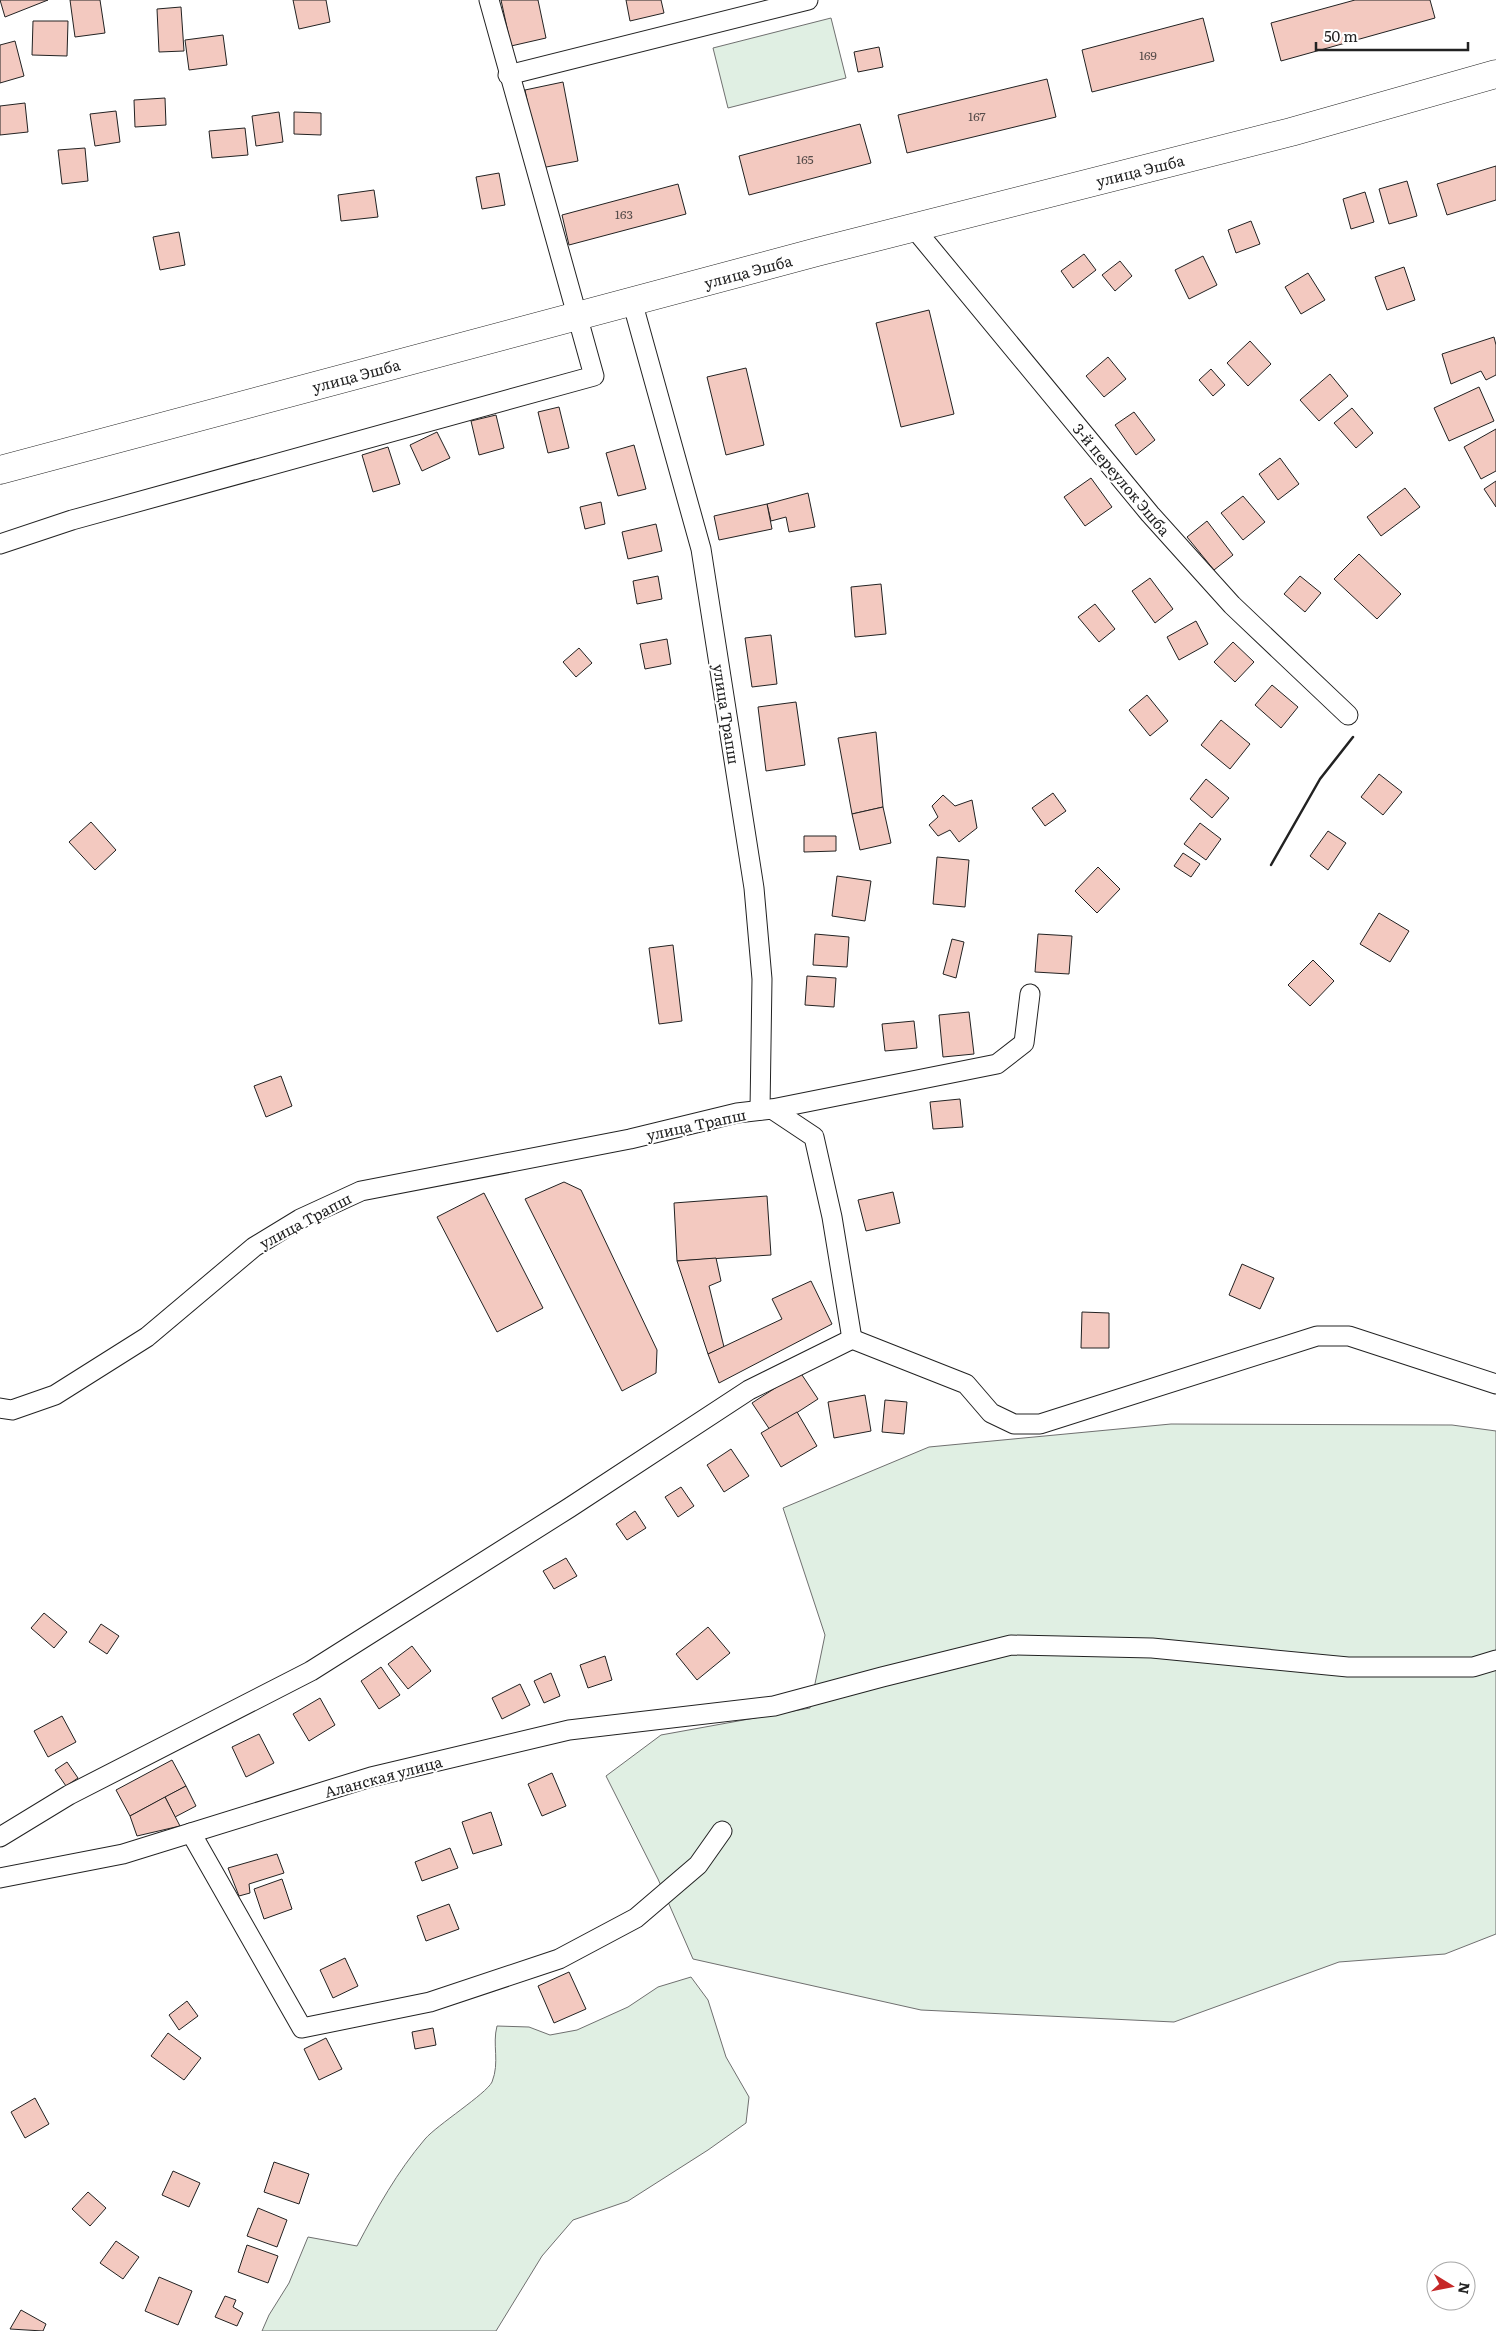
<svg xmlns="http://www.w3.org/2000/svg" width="1496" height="2331" font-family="Literata,serif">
	<rect width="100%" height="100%" fill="#fff"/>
	<!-- green -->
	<g fill="#e0efe3" stroke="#6f6f6f">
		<polygon points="831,18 846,78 728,108 713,48"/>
		<polygon points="1171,1424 1452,1425 1496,1431 1496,1934 1445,1954 1339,1962 1174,2022 921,2010 693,1959 658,1879 606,1776 661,1735 810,1708 825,1635 783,1508 929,1447"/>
		<path d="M691,1977l17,23 18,57 23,40 -3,26 -38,27 -80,51 -55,19 -31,36 -46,75h-234l7,-16 20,-32 19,-46 49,9c20,-38 40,-74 68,-107 12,-14 61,-45 67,-57 8,-20 0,-37 5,-56l32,1 21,8 27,-5 51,-23 30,-20z"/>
	</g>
	<!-- building -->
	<g fill="#f3c9c0" stroke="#222">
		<polygon points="0,0 48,0 5,17"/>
		<polygon points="70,0 100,0 105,33 75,37"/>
		<polygon points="293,0 326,0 330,22 299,29"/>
		<polygon points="501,0 538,0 546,38 511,46"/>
		<polygon points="626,0 661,0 664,13 630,21"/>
		<polygon points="1355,0 1430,0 1435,18 1281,61 1271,23"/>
		<polygon points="181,7 184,51 159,52 157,9"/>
		<polygon points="1203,18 1214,61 1092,92 1082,50"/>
		<polygon points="33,21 68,21 67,56 32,55"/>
		<polygon points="223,35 227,65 189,70 185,40"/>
		<polygon points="15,41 24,76 0,83 0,45"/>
		<polygon points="879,47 883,67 858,72 854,52"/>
		<polygon points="1047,79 1056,117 907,153 898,115"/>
		<polygon points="563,82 578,161 541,168 525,90"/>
		<polygon points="165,98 166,125 135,127 134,100"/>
		<polygon points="25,103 28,132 0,135 0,106"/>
		<polygon points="116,111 120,142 95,146 90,114"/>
		<polygon points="279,112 283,142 256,146 252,116"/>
		<polygon points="294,112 321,113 321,135 294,134"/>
		<polygon points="860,124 871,163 749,195 739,156"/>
		<polygon points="245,128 248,155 212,158 209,131"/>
		<polygon points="85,148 88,181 62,184 58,150"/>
		<polygon points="1496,166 1496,200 1447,215 1437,184"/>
		<polygon points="499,173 505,205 482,209 476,177"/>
		<polygon points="1407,181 1417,216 1389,224 1379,189"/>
		<polygon points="678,184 686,214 569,245 562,215"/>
		<polygon points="374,190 378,217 341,221 338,195"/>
		<polygon points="1365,192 1374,222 1351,229 1343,199"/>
		<polygon points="1251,221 1260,244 1236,253 1228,230"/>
		<polygon points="179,232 185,265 160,270 153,237"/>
		<polygon points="1084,254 1096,270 1073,288 1061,271"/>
		<polygon points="1203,256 1217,285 1189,299 1175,270"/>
		<polygon points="1120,261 1132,276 1115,291 1102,275"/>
		<polygon points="1404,267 1415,300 1387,310 1375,277"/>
		<polygon points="1308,273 1325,300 1301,314 1285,287"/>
		<polygon points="929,310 954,414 901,427 876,323"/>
		<polygon points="1494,337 1496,345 1496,375 1486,380 1481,371 1451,384 1442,354"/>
		<polygon points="1250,341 1271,364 1248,386 1227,363"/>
		<polygon points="1108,357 1126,379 1104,397 1086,376"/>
		<polygon points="746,368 764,445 726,455 707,377"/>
		<polygon points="1211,369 1225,385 1213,396 1199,380"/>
		<polygon points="1330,374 1348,396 1319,421 1300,400"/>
		<polygon points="1479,387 1494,421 1449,441 1434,408"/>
		<polygon points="559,407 569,448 548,453 538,412"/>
		<polygon points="1352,408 1373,433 1356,448 1334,423"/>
		<polygon points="1134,412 1155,440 1136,455 1115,425"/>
		<polygon points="496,415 504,448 479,455 471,421"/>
		<polygon points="1496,429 1496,471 1481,479 1464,447"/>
		<polygon points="437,432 450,458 422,471 410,445"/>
		<polygon points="634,445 646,489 618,496 606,453"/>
		<polygon points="388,447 400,484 373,492 362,455"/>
		<polygon points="1280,458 1299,484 1278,500 1259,474"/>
		<polygon points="1091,478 1112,507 1085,526 1064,497"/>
		<polygon points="1496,481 1496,507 1484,489"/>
		<polygon points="1405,488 1420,507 1381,536 1367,517"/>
		<polygon points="808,493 815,527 789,532 786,517 771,521 767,504"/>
		<polygon points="1243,496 1265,522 1243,540 1221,513"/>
		<polygon points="601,502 605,524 585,529 580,507"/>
		<polygon points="767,504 772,529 719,540 714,516"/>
		<polygon points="1207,521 1233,555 1214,570 1187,537"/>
		<polygon points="656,524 662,551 628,559 622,532"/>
		<polygon points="1359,554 1401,594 1377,619 1334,579"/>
		<polygon points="658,576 662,599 637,604 633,581"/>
		<polygon points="1300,576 1321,593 1305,612 1284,594"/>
		<polygon points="1150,578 1173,609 1155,623 1132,591"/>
		<polygon points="881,584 886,634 855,637 851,587"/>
		<polygon points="1095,604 1115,629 1099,642 1078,617"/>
		<polygon points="1196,621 1208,644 1179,660 1167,637"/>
		<polygon points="771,635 777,684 752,687 745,638"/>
		<polygon points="667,639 671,664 645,669 640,644"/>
		<polygon points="1233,642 1254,662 1235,682 1214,662"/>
		<polygon points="579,648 592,663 576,677 563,662"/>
		<polygon points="1272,685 1298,707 1281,728 1255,705"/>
		<polygon points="1147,695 1168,721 1150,736 1129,710"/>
		<polygon points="796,702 805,765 766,771 758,707"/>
		<polygon points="1221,720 1250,744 1230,769 1201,745"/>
		<polygon points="876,732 883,807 852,814 838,738"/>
		<polygon points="1379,774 1402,792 1383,815 1361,797"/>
		<polygon points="1206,779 1229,798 1212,818 1190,799"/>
		<polygon points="1053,793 1066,811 1045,826 1032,808"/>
		<polygon points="943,795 955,806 972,800 977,828 959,842 950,830 938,836 929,825 938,817 932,806"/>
		<polygon points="883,807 891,843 860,850 852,814"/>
		<polygon points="91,822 116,850 95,870 69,842"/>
		<polygon points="1200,823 1221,839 1206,860 1184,844"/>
		<polygon points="1328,831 1346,843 1328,870 1310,856"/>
		<polygon points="804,836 836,836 836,851 804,852"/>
		<polygon points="1183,853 1200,864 1191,877 1174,866"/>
		<polygon points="937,857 969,860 965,907 933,904"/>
		<polygon points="1098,867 1120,889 1097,913 1075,891"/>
		<polygon points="837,876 871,881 865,921 832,916"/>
		<polygon points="1379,913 1409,931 1390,962 1360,944"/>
		<polygon points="815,934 849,937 847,967 813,965"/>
		<polygon points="1038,934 1072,936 1069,974 1035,972"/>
		<polygon points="952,939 964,942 956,978 943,974"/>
		<polygon points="673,945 682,1021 659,1024 649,948"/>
		<polygon points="1313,960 1334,981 1310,1006 1288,985"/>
		<polygon points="807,976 836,978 834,1007 805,1005"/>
		<polygon points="969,1012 974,1054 943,1057 939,1015"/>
		<polygon points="914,1021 917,1048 885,1051 882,1024"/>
		<polygon points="281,1076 292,1106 266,1117 254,1086"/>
		<polygon points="960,1099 963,1127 933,1129 930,1102"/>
		<polygon points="564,1182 581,1190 657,1350 656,1373 622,1391 525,1199"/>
		<polygon points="893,1192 900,1223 866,1231 858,1200"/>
		<polygon points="484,1193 543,1308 497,1332 437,1217"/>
		<polygon points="767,1196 771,1255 677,1261 674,1203"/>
		<polygon points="716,1258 721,1281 709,1286 724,1347 708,1354 677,1261"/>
		<polygon points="1242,1264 1274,1278 1260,1309 1229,1295"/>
		<polygon points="811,1281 832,1324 719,1383 708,1354 782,1319 772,1299"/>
		<polygon points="1082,1312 1109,1313 1109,1348 1081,1348"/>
		<polygon points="800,1372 818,1399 770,1430 752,1403"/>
		<polygon points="865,1395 871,1431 834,1438 828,1402"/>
		<polygon points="885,1400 907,1402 904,1434 882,1432"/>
		<polygon points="797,1412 817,1446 781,1467 761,1433"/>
		<polygon points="731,1449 749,1476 724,1492 707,1465"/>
		<polygon points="681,1487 694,1506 678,1517 665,1497"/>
		<polygon points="635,1511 646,1528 627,1540 616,1524"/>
		<polygon points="566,1558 577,1576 554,1589 543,1571"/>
		<polygon points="44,1613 67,1632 54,1648 31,1628"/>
		<polygon points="101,1624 119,1636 107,1654 89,1642"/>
		<polygon points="708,1627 730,1653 697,1680 676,1654"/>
		<polygon points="412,1646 431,1671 408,1689 388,1664"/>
		<polygon points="605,1656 612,1680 588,1688 580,1665"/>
		<polygon points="381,1667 400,1695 379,1709 361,1681"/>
		<polygon points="551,1673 560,1696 544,1703 534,1681"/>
		<polygon points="520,1684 530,1705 502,1719 492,1698"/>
		<polygon points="320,1698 335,1725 309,1741 293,1714"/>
		<polygon points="62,1716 76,1742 48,1757 34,1731"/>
		<polygon points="259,1734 274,1763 246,1777 232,1747"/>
		<polygon points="172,1760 186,1786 130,1816 116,1790"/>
		<polygon points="67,1762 78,1778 66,1786 55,1770"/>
		<polygon points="552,1773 566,1806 542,1816 528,1784"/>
		<polygon points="186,1786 196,1806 175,1817 165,1797"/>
		<polygon points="165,1797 180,1826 137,1836 130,1816"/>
		<polygon points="491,1812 502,1845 473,1854 462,1822"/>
		<polygon points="450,1848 458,1868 422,1881 415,1862"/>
		<polygon points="277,1854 284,1873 249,1884 250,1893 239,1896 228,1868"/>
		<polygon points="282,1879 292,1909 264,1919 254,1889"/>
		<polygon points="449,1904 459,1929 426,1941 417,1916"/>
		<polygon points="345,1958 358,1986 333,1998 320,1970"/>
		<polygon points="569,1972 586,2009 554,2023 538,1986"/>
		<polygon points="187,2001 198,2016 179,2030 169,2015"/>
		<polygon points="433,2028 436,2045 415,2049 412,2032"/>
		<polygon points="168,2033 201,2058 184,2080 151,2056"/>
		<polygon points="326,2038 342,2069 319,2080 304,2049"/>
		<polygon points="35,2098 49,2124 25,2138 11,2112"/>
		<polygon points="274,2162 309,2174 299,2204 264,2192"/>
		<polygon points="173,2171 200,2183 189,2207 162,2195"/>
		<polygon points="88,2192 106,2208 90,2226 72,2209"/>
		<polygon points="258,2208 287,2220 277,2247 247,2236"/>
		<polygon points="116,2241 139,2257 123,2279 100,2263"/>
		<polygon points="247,2245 278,2256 268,2283 238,2272"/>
		<polygon points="159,2277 192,2291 178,2325 145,2311"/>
		<polygon points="225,2296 236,2300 233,2307 243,2313 237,2326 215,2317"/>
		<polygon points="21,2310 46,2324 43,2331 10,2329"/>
	</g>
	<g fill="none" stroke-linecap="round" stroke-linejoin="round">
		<!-- minor casing -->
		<g stroke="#222" stroke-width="21">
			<g id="minor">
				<polyline points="508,75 808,0"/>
				<polyline points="914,228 1150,514 1232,605 1348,715"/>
				<polyline points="632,301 701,549 754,888 762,979 760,1110"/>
				<polyline points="0,544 72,520 594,376 489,0"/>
				<polyline points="772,1109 997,1064 1024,1043 1030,994"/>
				<polyline points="0,1408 12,1410 55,1395 147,1337 254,1247 300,1219 361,1191 630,1139 737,1113 772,1109 814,1137 832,1217 852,1339"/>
				<polyline points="191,1833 302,2028 430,2002 559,1959 636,1918 698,1865 722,1831"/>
				<polyline points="0,1837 69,1795 311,1671 569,1508 749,1390 852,1339 966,1384 991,1413 1014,1424 1040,1424 1317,1336 1349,1336 1496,1384"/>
				<polyline points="0,1878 123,1854 371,1777 569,1730 774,1706 882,1677 1011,1645 1152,1648 1348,1667 1473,1667 1496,1660"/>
			</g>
		</g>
		<!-- trunk casing -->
		<g stroke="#222" stroke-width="29">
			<polyline id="trunk" points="0,470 817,252 1291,132 1496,74"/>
		</g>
		<!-- minor -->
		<use href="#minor" stroke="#fff" stroke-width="19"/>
		<!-- trunk -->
		<use href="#trunk" stroke="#fff" stroke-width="28"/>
		<!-- wall -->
		<polyline stroke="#222" stroke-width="2.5" points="1271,865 1320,779 1353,737"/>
	</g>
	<g text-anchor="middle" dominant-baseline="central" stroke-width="4" stroke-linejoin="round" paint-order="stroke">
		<!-- number labels -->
		<g font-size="12" fill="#564c4a">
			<text x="1148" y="55">169</text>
			<text x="977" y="116">167</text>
			<text x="805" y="159">165</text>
			<text x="624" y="214">163</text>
		</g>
		<!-- street labels -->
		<g font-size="15" fill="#222" stroke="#fff">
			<text transform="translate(1140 170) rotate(-14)">улица Эшба</text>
			<text transform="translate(748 271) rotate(-15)">улица Эшба</text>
			<text transform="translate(356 375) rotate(-15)">улица Эшба</text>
			<text transform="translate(1122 479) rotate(50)">3-й переулок Эшба</text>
			<text transform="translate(727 714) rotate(81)">улица Трапш</text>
			<text transform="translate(696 1124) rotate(-12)">улица Трапш</text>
			<text transform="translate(305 1220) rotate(-28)">улица Трапш</text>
			<text transform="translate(383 1776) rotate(-15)">Аланская улица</text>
		</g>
	</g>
	<!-- north arrow -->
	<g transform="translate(1451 2286) rotate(100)"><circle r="24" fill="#ffffff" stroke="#a7a7a7"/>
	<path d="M0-4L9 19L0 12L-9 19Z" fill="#c62828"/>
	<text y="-8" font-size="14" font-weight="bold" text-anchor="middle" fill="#222222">N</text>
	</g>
	<!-- scale -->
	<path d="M1316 42v8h152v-8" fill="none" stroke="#222222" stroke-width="2.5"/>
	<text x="1324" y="42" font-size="15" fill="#222222" stroke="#ffffff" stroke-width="4" paint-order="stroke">50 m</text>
</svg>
